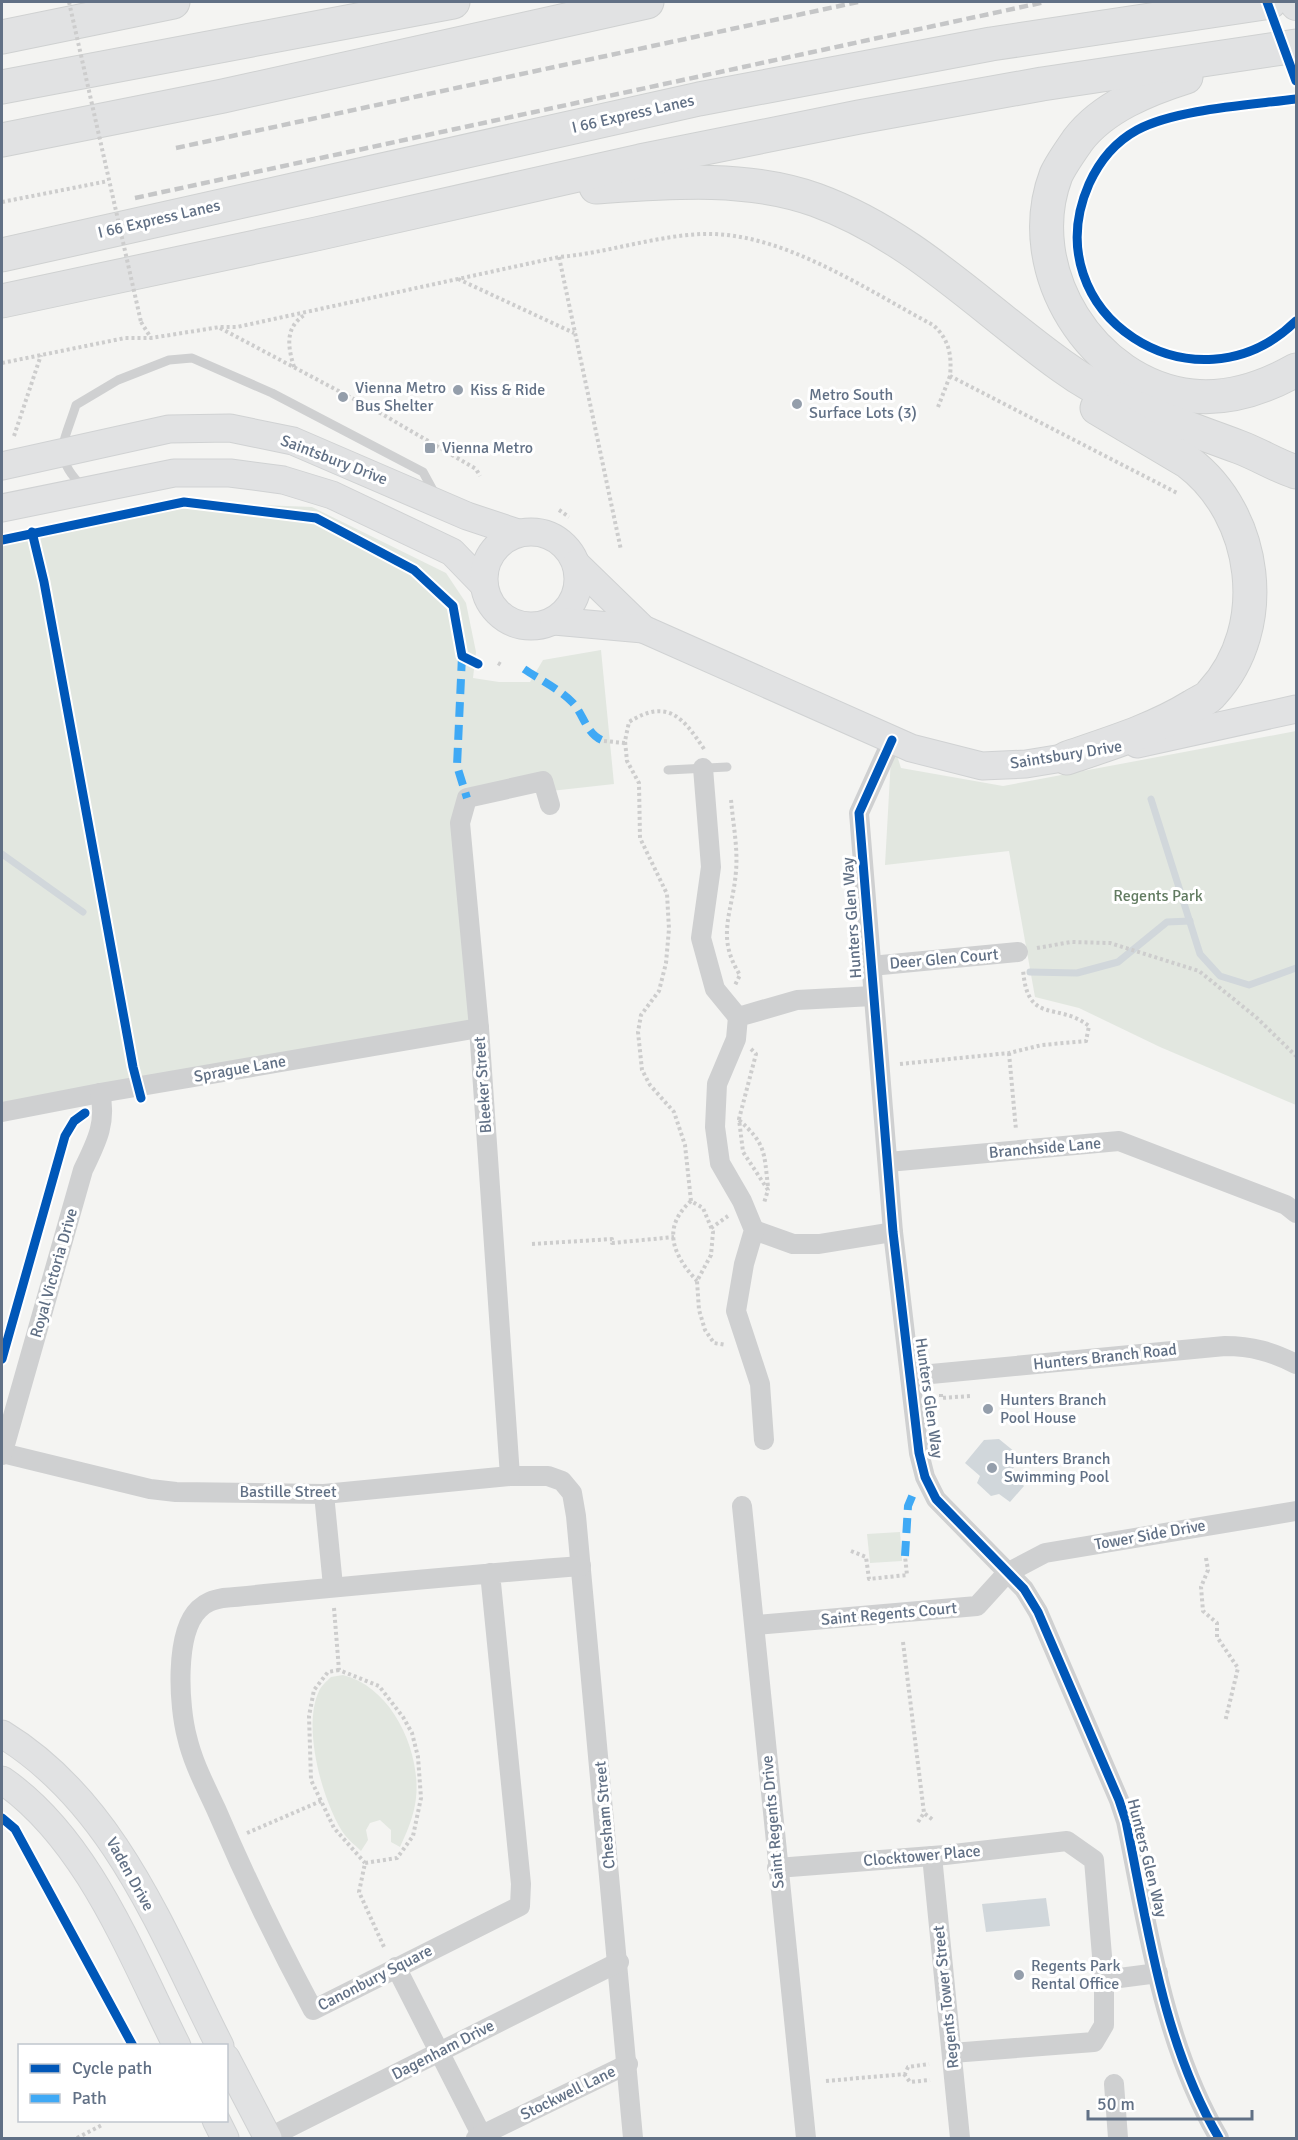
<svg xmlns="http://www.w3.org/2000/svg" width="1298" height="2140" font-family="Signika,sans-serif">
	<rect width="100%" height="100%" fill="#f4f4f2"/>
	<!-- green -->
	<g fill="#e2e7e0">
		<polygon points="184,502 312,507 446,573 466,603 476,652 473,678 499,682 530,682 543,660 601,650 614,784 461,801 479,1028 2,1111 2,540"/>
		<polygon points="1296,731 1296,1105 1160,1047 1079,1008 1035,997 1009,851 885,865 892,740 901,768 1003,786"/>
		<polygon points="900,1532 902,1561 870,1563 867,1534"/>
		<path d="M343,1675c49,12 78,76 73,123 -2,18 -9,34 -16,49l-9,-5v-12l-11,-10 -10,3 -4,7 2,10 -7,11c-6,-6 -15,-13 -19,-20 -20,-32 -40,-104 -23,-140 2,-5 8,-10 12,-14z"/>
	</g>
	<!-- water -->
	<g fill="#d1d7db">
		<polygon points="999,1439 1021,1457 1010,1473 1024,1486 1010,1502 999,1494 991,1496 977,1483 980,1476 965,1463 984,1440"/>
		<polygon points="1046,1898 1050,1926 986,1932 982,1904"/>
	</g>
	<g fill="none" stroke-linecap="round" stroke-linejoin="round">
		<!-- stream -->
		<g stroke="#d1d7db" stroke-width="7">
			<polyline points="1151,799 1200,954 1220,976 1249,985 1296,968"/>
			<polyline points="2,854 83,912"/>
			<polyline points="1030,972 1077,973 1118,962 1167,922 1190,921"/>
		</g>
		<!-- secondary casing -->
		<g stroke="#d0d2d3" stroke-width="29">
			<g id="secondary">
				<polyline points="2,466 169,429 230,428 293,441 467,516 518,533"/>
				<polyline points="2,508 174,473 230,473 283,480 332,495 452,552 484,585"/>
				<circle cx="531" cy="579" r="47"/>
				<polyline points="576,564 643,629 911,748 982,766 1026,764 1087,754"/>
				<polyline points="554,621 643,629"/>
				<polyline points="1137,744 1296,709"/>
				<path d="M2,1734c113,69 160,198 218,312"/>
				<path d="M2,1780c86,59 129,175 175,266"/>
				<polyline points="226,2058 268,2138"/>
				<polyline points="216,2120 225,2138"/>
			</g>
		</g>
		<!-- primary casing -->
		<g stroke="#d0d1d2" stroke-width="32">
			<polyline id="primary" points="1295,2 1296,5"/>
		</g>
		<!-- highway casing -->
		<g stroke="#cfd1d1" stroke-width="35">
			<g id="highway">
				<polyline points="2,37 173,2"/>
				<path d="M1186,77c-38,12 -83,30 -108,63 -7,10 -17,24 -22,35 -36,95 36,210 136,221 38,4 72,-8 104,-26"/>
				<polyline points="2,87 453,2"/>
				<polyline points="2,140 223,96 647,2"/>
				<path d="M596,187c72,-5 150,-12 220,13 96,35 165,108 246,166 53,39 116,58 177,81 19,7 38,19 57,25"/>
				<polyline points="2,255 699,99 991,44 1270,2"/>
				<polyline points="2,301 316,234 640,161 859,117 1042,84 1296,46"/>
				<path d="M1067,758c44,-15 87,-28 126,-52 6,-4 15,-7 19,-13 61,-66 45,-179 -24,-231l-91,-54"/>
			</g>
		</g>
		<!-- path -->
		<g stroke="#cdcdcd" stroke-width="4" stroke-dasharray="3 3" stroke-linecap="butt">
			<polyline points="2,202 108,181"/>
			<polyline points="559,257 621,550"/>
			<polyline points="458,279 574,333"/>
			<polyline points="141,322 151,338"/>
			<polyline points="220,328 382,414 476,469 480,476"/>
			<path d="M2,363l123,-25h26l69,-11h17l322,-70c48,-4 95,-21 143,-23 79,-3 163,55 231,91 16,14 19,30 17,51l229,118"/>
			<path d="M294,367c-6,-20 -10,-40 12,-53"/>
			<polyline points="938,407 950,376"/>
			<polyline points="14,436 41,355"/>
			<polyline points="559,510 569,517"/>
			<polyline points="498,663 503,666"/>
			<polyline points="604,741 625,743"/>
			<path d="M704,749c-21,-32 -37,-51 -75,-27l-4,19 2,20 12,22 1,55 27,56 2,35 -3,34 -7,28 -18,24 -3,17 4,38 8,15 24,27 11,33 6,56 12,7 10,24 -2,23 -14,26 2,29 6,20 9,13 12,2"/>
			<path d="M731,800c2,23 7,48 5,71 -3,41 -21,65 4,104l-5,10"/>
			<polyline points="1037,948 1071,942 1110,943 1199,971 1257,1018 1296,1056"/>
			<polyline points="751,1049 756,1054 739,1119 743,1152 768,1190 764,1203"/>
			<polyline points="1009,1053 1016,1130"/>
			<path d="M900,1064l109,-11 33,-8 44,-4 3,-15c-32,-25 -62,0 -66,-57"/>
			<path d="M739,1120c27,24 25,32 29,67"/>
			<path d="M691,1201c-30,27 -18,54 6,80"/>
			<polyline points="711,1228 728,1216"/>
			<polyline points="532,1244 612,1239 612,1243 674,1237"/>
			<polyline points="941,1394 941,1398 971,1396"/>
			<polyline points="851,1551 866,1557 869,1579 907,1575 905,1556"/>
			<polyline points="1206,1558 1208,1570 1201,1587 1203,1611 1217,1623 1217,1637 1238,1668 1225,1722"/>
			<polyline points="334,1608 339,1670 379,1686 403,1717 412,1733 418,1757 421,1798 413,1836 397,1858 365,1863 359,1892 384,1947"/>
			<polyline points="903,1642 924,1813"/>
			<polyline points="339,1670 328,1672 314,1690 309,1716 311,1780 334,1828 365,1863"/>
			<polyline points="918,1822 924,1813 933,1820"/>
			<polyline points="247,1833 321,1801"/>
			<polyline points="904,2074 910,2082 930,2080"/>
			<polyline points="826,2081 905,2074 908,2067 929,2064"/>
			<polyline points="77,2138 102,2125"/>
		</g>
		<!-- lane -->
		<g stroke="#cfd0d1" stroke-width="9">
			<path d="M83,487c-32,-31 -19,-44 -7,-82l42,-25 51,-20 23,-2 80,35 151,79 12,22"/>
			<polyline points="668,770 727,767"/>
		</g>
		<!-- street -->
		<g stroke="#cfd0d1" stroke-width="20">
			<path d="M892,740l-33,73 34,419 26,221 6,24 11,22 88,90 14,23 81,188 7,21c22,107 37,222 93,317"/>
			<polyline points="703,768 711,867 701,938 715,989 738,1017"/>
			<polyline points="871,966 1018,952"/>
			<polyline points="2,1112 100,1093 479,1028"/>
			<polyline points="888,1162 1119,1141 1286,1205 1296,1213"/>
			<polyline points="754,1230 793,1244 819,1244 893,1232"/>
			<path d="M910,1376l315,-30c27,0 47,6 71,18"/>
			<polyline points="764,1440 760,1384 736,1311 744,1264 754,1230 742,1201 720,1163 715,1127 717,1084 736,1039 738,1017 797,1000 873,996"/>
			<polyline points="2,1453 150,1489 176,1492 324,1494 510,1476 548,1476 562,1481 572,1493 576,1516 633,2138"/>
			<path d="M2,1455l81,-285c13,-27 24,-47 17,-77"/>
			<polyline points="510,1476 479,1028 460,823 467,798 543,781 550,805"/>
			<polyline points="324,1494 333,1586"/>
			<polyline points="742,1506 806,2138"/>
			<path d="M490,1573l31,311 -1,22 -207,104c-35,-65 -68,-133 -97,-201 -11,-24 -23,-46 -29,-72 -8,-30 -13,-104 12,-128 7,-7 14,-9 24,-11 119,-11 238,-23 358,-32"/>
			<polyline points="756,1625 977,1606 1007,1573 1045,1553 1296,1511"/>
			<polyline points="932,1856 960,2138"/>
			<polyline points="777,1868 945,1855 1067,1841 1094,1860 1104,1980 1104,2025 1094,2042 952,2053"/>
			<polyline points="396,1967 483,2138"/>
			<polyline points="1104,1980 1158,1973"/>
			<polyline points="1114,2084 1118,2138"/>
			<polyline points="268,2138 619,1962"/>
			<polyline points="476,2138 628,2064"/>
		</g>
		<!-- secondary -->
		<use href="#secondary" stroke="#e1e2e3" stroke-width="27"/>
		<!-- primary -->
		<use href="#primary" stroke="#e1e2e3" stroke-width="30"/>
		<!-- highway -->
		<use href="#highway" stroke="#e1e2e3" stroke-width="33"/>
		<!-- rail -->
		<g stroke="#c5c6c7" stroke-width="4.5" stroke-dasharray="9 4.5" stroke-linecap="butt">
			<polyline points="176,148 858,2"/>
			<polyline points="135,198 1045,2"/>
		</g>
		<!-- path-bridge -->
		<polyline stroke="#cdcdcd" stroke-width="4" stroke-dasharray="3 3" stroke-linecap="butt" points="69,2 141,322"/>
		<!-- quiet -->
		<g stroke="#3fa9f5" stroke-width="8" stroke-dasharray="15 8" stroke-linecap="butt">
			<polyline points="462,656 457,766 467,798"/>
			<path d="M524,669c15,10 35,20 48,33 12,12 14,33 32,39"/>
			<polyline points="905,1556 908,1506 913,1494"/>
		</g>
		<!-- cycleway casing -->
		<g stroke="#fff" stroke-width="13">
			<g id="cycleway">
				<polyline points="1267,2 1296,81"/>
				<path d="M1296,99c-45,6 -120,10 -159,31 -22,12 -38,32 -48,54 -57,130 107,235 207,137"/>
				<polyline points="32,532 44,582 133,1067 141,1098"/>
				<polyline points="2,540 184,502 316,518 414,570 453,606 462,656 478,664"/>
				<path d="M892,740l-33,73 34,419 26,221 6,24 11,22 88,90 14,23 81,188 7,21c22,107 37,222 93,317"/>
				<polyline points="2,1359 65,1136 74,1121 85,1113"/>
				<polyline points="2,1818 15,1829 133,2046"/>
			</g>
		</g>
		<!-- cycleway -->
		<use href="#cycleway" stroke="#0057b8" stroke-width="9"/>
	</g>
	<!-- markers -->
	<g fill="#949eab" stroke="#fff" stroke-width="2">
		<circle cx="458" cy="390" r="6"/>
		<circle cx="343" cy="397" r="6"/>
		<circle cx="797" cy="404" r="6"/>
		<rect x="424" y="442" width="12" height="12" rx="3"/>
		<circle cx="988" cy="1409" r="6"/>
		<circle cx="992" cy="1468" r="6"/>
		<circle cx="1019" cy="1975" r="6"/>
	</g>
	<g text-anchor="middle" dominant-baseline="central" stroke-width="6" stroke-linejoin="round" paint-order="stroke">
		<!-- street labels -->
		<g font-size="16" fill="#617085" stroke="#fff">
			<text transform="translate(633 114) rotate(-13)">I 66 Express Lanes</text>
			<text transform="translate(159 219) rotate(-13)">I 66 Express Lanes</text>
			<text transform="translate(334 460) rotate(21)">Saintsbury Drive</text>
			<text transform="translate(1066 755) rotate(-9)">Saintsbury Drive</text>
			<text transform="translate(852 918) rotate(-94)">Hunters Glen Way</text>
			<text transform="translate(944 959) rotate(-5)">Deer Glen Court</text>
			<text transform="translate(240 1069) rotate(-10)">Sprague Lane</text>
			<text transform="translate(483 1085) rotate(-94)">Bleeker Street</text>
			<text transform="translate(1045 1148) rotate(-5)">Branchside Lane</text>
			<text transform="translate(54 1273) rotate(-74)">Royal Victoria Drive</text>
			<text transform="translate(1105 1357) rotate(-6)">Hunters Branch Road</text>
			<text transform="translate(929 1398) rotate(82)">Hunters Glen Way</text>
			<text x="288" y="1492">Bastille Street</text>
			<text transform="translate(1150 1535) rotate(-10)">Tower Side Drive</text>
			<text transform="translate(889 1614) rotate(-5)">Saint Regents Court</text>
			<text transform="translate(605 1815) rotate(-95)">Chesham Street</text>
			<text transform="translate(773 1822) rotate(-95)">Saint Regents Drive</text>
			<text transform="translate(922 1856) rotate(-5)">Clocktower Place</text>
			<text transform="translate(1147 1858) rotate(76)">Hunters Glen Way</text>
			<text transform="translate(130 1874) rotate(61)">Vaden Drive</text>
			<text transform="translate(375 1978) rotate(-27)">Canonbury Square</text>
			<text transform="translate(946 1997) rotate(-96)">Regents Tower Street</text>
			<text transform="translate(443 2050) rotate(-27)">Dagenham Drive</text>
			<text transform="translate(568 2093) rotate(-26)">Stockwell Lane</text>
		</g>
		<!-- poi labels -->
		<g font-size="16" fill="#617085" stroke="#fff" text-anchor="start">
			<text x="355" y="388">Vienna Metro<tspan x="355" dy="18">Bus Shelter</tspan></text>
			<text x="470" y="390">Kiss &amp; Ride</text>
			<text x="809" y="395">Metro South<tspan x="809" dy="18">Surface Lots (3)</tspan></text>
			<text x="442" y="448">Vienna Metro</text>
			<text x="1000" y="1400">Hunters Branch<tspan x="1000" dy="18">Pool House</tspan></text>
			<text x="1004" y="1459">Hunters Branch<tspan x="1004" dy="18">Swimming Pool</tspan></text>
			<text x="1031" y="1966">Regents Park<tspan x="1031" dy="18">Rental Office</tspan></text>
		</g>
		<!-- park labels -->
		<g font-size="16" fill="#627b61" stroke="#fff">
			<text x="1158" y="896">Regents Park</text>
		</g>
	</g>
	<!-- border -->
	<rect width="1298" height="2140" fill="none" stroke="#617085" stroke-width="6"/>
	<!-- legend -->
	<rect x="18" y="2044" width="210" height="78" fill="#ffffff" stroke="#c0c6ce" stroke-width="1.5"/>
	<rect x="30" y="2064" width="30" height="9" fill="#0057b8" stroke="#c0c6ce" stroke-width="1.5"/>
	<text x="72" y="2074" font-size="18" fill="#617085">Cycle path</text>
	<rect x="30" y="2094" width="30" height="9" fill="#3fa9f5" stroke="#c0c6ce" stroke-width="1.5"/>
	<text x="72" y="2104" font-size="18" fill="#617085">Path</text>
	<!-- scale -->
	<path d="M1088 2110v9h164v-9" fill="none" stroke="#617085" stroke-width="3"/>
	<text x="1097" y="2110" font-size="18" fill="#617085" stroke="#ffffff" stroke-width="4.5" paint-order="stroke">50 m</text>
</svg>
